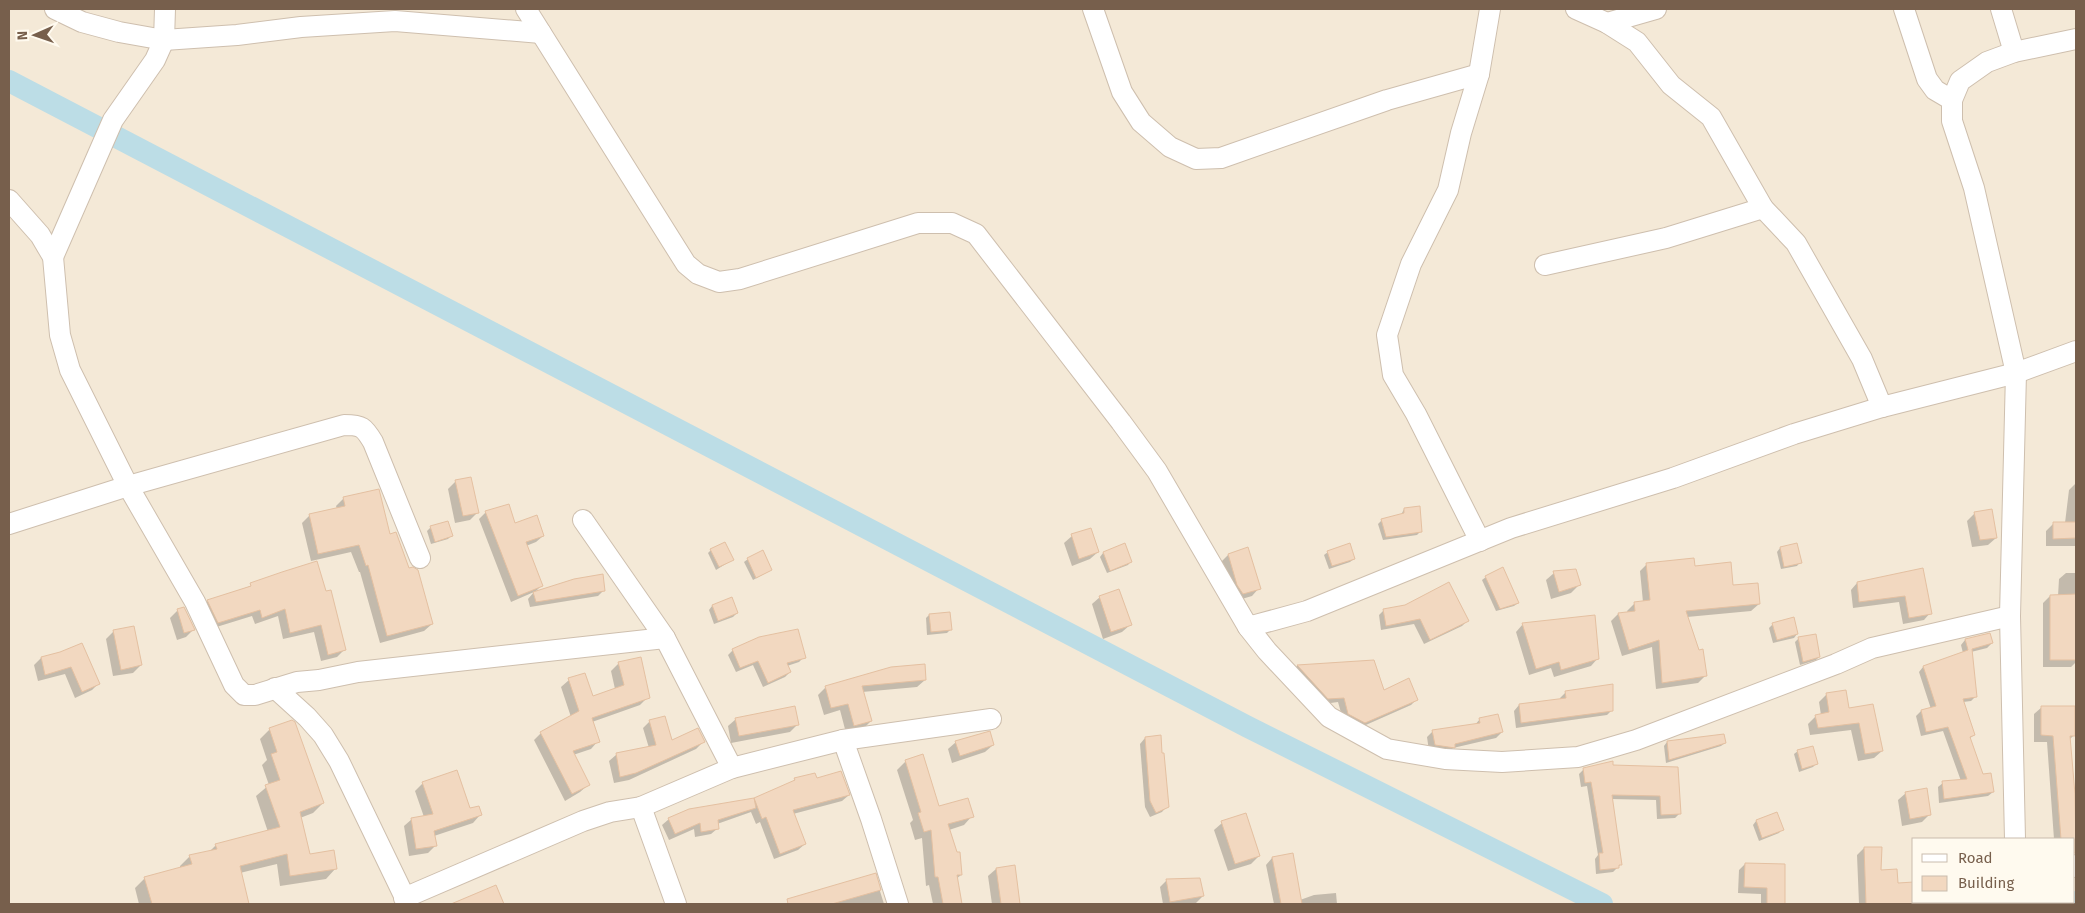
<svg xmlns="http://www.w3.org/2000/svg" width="2085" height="913" font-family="'Fira Sans',sans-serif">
	<rect width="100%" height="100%" fill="#fcf6e8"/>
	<!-- residential -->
	<path fill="#f4e9d7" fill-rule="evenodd" d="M9,9h2067v895h-2067zM1914,839h160v63h-160z"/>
	<!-- shadow -->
	<g fill="#0003">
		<polygon points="470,478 478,512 470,520 455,523 448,489 455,482"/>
		<polygon points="2076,483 2076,546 2046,546 2046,531 2053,524 2065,523 2069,490"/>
		<polygon points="344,498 389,536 408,570 432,624 424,631 380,643 360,572 359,572 351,552 311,561 302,523 310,515 337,509 336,506"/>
		<polygon points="1404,509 1421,531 1417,535 1383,540 1378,524 1382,520 1401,515"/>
		<polygon points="486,512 543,536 536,542 526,546 542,585 534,593 604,590 598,596 530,607 528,599 534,592 511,602 479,519"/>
		<polygon points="1975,513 1996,538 1988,545 1972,547 1967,521"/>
		<polygon points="431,527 451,536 448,539 431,544 427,531"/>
		<polygon points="1072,536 1098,552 1090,559 1072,566 1064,543"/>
		<polygon points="1124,545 1131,561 1128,565 1107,573 1100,557 1103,553"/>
		<polygon points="1780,548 1800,562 1797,566 1781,569 1777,552"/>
		<polygon points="711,550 732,560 716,570 708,553"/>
		<polygon points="1328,552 1354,559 1350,562 1329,569 1324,555"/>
		<polygon points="1228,555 1259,588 1252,596 1235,601 1221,562"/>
		<polygon points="748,559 771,570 753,580 744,562"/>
		<polygon points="316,563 344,650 337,657 321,661 314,632 283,639 278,616 255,624 252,616 210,629 201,608 208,601"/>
		<polygon points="1647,564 1693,567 1732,586 1759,604 1751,611 1687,617 1705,676 1698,683 1656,689 1652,647 1622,656 1611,621 1618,614 1628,613 1627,611 1635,603 1643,602 1640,571"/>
		<polygon points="1922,570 1930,613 1924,620 1903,624 1899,602 1853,608 1851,590 1857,583"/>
		<polygon points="1554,573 1579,585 1571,593 1551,599 1546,580"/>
		<polygon points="2066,573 2076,573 2076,662 2071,667 2043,667 2043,603 2050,596 2058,596 2059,579"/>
		<polygon points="1486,577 1518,603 1514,606 1496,611 1482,580"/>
		<polygon points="1100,597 1130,625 1122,632 1103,639 1092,604"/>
		<polygon points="731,599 737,613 733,617 714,624 709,610 712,606"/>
		<polygon points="178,610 193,630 186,637 177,640 170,618"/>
		<polygon points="1384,610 1467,621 1462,626 1424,644 1414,624 1381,630 1379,615"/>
		<polygon points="929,615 951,629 947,633 927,635 926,618"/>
		<polygon points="1523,624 1598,658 1591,666 1554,677 1551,668 1529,675 1516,632"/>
		<polygon points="1773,624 1797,634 1794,638 1773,643 1769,628"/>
		<polygon points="114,631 141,665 133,673 113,676 106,639"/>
		<polygon points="1799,638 1819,657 1816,660 1800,665 1795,642"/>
		<polygon points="1965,640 1992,643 1987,648 1971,652 1976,696 1971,701 1963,702 1974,735 1969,739 1983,776 1993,792 1988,796 1939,803 1938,787 1943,783 1961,781 1943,731 1921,736 1916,716 1921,711 1931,709 1919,672 1923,667 1963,653 1961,645"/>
		<polygon points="733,650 804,657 799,662 787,666 790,672 785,677 763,687 753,665 736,672 728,655"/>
		<polygon points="60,653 99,683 92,690 75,698 65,674 38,681 34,665 41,658"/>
		<polygon points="1373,661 1383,692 1417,699 1411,705 1359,728 1343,720 1338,702 1323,704 1292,672 1297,666"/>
		<polygon points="619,663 648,697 640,705 592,722 598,741 591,749 573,755 588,785 580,792 565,801 534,740 541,733 571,717 561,687 569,680 592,697 615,689 611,671"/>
		<polygon points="925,680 917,687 862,692 871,721 863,729 846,733 840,710 824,715 818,695 826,687"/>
		<polygon points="1566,692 1612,710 1607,715 1516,728 1514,711 1519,705 1561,700 1560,698"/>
		<polygon points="1827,694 1847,710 1872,705 1882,751 1874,758 1858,761 1851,730 1810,735 1808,724 1816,716 1821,715 1819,702"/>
		<polygon points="2042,707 2074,735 2069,740 2074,794 2074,854 2074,839 2054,839 2047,742 2034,742 2034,714"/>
		<polygon points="736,719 797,725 790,732 731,743 728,726"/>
		<polygon points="1480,719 1502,732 1496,738 1453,748 1448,753 1429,751 1427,737 1433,731 1474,726"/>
		<polygon points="650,721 671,741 703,742 696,749 629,780 614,783 609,761 616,755 649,748 643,728"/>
		<polygon points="270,729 323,803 313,813 300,818 309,855 336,868 326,879 280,886 277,864 240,873 248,904 139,904 135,888 145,878 180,868 180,866 190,856 209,852 216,845 268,832 256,796 269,785 262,765 267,760 260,739"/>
		<polygon points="1145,738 1167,806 1162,812 1150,817 1145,807 1140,744"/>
		<polygon points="956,742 993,745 985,752 952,763 948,749"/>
		<polygon points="1667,742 1725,743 1721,746 1666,763 1664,746"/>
		<polygon points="1798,751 1816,764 1813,767 1799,772 1794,754"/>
		<polygon points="906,761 939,808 972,816 964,825 949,830 961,875 956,879 961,904 933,904 929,885 926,886 922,838 915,840 910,823 913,820 897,770"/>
		<polygon points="1612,767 1677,768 1680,813 1675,818 1657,819 1656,800 1611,799 1620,865 1613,872 1596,874 1595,859 1598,855 1587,786 1581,787 1579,774 1584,769"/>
		<polygon points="795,779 816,779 849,795 842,801 793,814 805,844 798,850 774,859 760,822 756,824 751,812 717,824 718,828 711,834 695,837 694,829 669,840 662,825 669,819 754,799 790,784"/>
		<polygon points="423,783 480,815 473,823 434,836 435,846 428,853 409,856 404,826 412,819 424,817 415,791"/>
		<polygon points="1906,793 1930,814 1922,822 1902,826 1898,800"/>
		<polygon points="1776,814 1782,829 1779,833 1759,841 1753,825 1756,821"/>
		<polygon points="1222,823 1259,856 1251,864 1228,871 1214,830"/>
		<polygon points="1864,848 1880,871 1897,884 1914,902 1923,902 1921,904 1859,904 1857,855"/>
		<polygon points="1272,858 1300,900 1314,895 1336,893 1337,904 1274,904 1266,865"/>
		<polygon points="1745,864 1784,865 1784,904 1761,904 1761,894 1738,893 1739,870"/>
		<polygon points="1014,866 1019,904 992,904 988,876 996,869"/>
		<polygon points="875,875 884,904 788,904 794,899"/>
		<polygon points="1167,880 1203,896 1196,903 1163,904 1160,887"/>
	</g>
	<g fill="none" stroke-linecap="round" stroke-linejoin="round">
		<!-- canal -->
		<g stroke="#bcdde6" stroke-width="22">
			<polyline points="9,81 1248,727 1602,904"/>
			<polyline points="2072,904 2076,902"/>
		</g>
	</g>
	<!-- building -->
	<g fill="#f2d8c0" stroke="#e4c0a1">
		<polygon points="471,477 479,513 463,516 455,480"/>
		<polygon points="379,489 390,534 396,532 409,568 413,567 418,570 433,624 387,636 368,565 366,566 359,545 318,554 309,514 345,506 343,497"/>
		<polygon points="509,504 515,523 537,515 544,536 526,542 543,586 518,596 485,511"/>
		<polygon points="1420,506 1422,532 1386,537 1381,519 1404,513 1404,508"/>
		<polygon points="1992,509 1997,538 1980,540 1974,512"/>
		<polygon points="448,521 453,536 435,542 430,526"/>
		<polygon points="2053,522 2076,522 2076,538 2053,539"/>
		<polygon points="1091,528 1099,552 1079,559 1071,534"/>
		<polygon points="725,542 734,560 719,567 710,549"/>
		<polygon points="1125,543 1132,562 1110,571 1103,552"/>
		<polygon points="1350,543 1355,559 1332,566 1327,551"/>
		<polygon points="1797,543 1802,563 1784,567 1780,547"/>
		<polygon points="1248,547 1261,589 1243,594 1237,585 1228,554"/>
		<polygon points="763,550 772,570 756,578 747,558"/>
		<polygon points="1694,558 1695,566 1731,562 1733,585 1758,583 1760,604 1686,611 1699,650 1703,649 1707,676 1662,683 1659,640 1629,650 1618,613 1635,611 1634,602 1650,600 1646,563"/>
		<polygon points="317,561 326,591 331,590 346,650 328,655 321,625 290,633 285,609 262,618 260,610 218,623 207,600 251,586 250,583 282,572"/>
		<polygon points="1503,567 1519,603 1500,609 1485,576"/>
		<polygon points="1923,568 1932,614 1909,618 1905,596 1859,602 1857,582"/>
		<polygon points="1576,569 1581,585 1559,592 1553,571"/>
		<polygon points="603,574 605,591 536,602 533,592 574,579"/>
		<polygon points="1449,582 1469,621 1430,640 1420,619 1386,626 1383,609 1405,605"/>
		<polygon points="1119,589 1132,625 1111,632 1099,596"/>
		<polygon points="2076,594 2076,660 2050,660 2050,595"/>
		<polygon points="732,597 738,613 718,621 712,605"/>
		<polygon points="184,607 195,630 184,633 177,609"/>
		<polygon points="950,612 952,630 931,632 929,614"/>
		<polygon points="1595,615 1599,659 1561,670 1559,662 1536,669 1522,623"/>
		<polygon points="1794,617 1798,634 1777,640 1772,623"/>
		<polygon points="134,626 142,665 121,670 113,630"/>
		<polygon points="798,629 806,658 787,663 791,672 768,683 758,661 740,668 732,649 759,637"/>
		<polygon points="1990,633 1993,643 1972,649 1977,697 1963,699 1975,735 1970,737 1983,774 1991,773 1994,792 1944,799 1942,781 1967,779 1948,727 1926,732 1921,710 1936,706 1923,666 1968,650 1965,639"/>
		<polygon points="1816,634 1820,657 1803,662 1798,637"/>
		<polygon points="82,643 100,684 82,692 71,667 45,675 41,657 60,652"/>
		<polygon points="641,657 650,698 592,718 600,742 573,751 590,785 572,794 540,732 579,711 568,678 585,673 593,696 624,685 618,662"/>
		<polygon points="1374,660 1384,690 1409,678 1418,700 1365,723 1348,714 1344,698 1328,699 1297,665"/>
		<polygon points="925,664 926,680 862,686 872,721 854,726 848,704 831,708 825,686 891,667"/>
		<polygon points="1613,684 1613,711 1521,723 1519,704 1566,698 1565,691"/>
		<polygon points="1846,690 1849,708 1873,704 1883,751 1865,754 1859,723 1818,728 1815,715 1829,712 1826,693"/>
		<polygon points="795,706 799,725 739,736 735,718"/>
		<polygon points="2041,706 2075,706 2075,736 2070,736 2075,794 2076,853 2074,853 2074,839 2061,839 2053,736 2041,735"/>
		<polygon points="1498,714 1503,732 1455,744 1455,748 1435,745 1432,730 1480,723 1479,718"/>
		<polygon points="665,716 672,740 698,728 705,742 636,773 620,777 616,753 656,745 649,720"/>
		<polygon points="292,720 295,722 324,803 300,812 310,854 334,850 337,869 290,876 287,854 240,866 249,904 152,904 144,877 192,864 189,855 217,849 215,844 280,827 265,785 280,780 271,754 277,752 269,728"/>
		<polygon points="990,731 994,745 960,756 955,741"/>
		<polygon points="1724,734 1726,743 1669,760 1667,741"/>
		<polygon points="1161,735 1162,753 1164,753 1169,807 1156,813 1150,801 1145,737"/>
		<polygon points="1813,746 1818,764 1802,769 1797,750"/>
		<polygon points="923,754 939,806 968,798 974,817 948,824 957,852 960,852 962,875 957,875 962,904 943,904 938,877 935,877 931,830 924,832 918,813 921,812 905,760"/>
		<polygon points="1613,761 1613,765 1678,767 1681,814 1661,815 1660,796 1612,795 1622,865 1619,865 1619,868 1600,870 1599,853 1603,853 1591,782 1585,783 1583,768"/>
		<polygon points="457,770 470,808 479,806 482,815 434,831 437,846 416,849 411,818 433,814 422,782"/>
		<polygon points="841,771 850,795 793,810 806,844 780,854 766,817 762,819 754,798 756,808 718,820 719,829 701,832 700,823 675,834 668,818 689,809 754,798 795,780 794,778 815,773 817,778"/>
		<polygon points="1927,788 1931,815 1910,819 1905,792"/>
		<polygon points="1777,812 1784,830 1762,838 1756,820"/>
		<polygon points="1246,813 1260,856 1235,864 1221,821"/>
		<polygon points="1864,847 1882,847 1881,870 1897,869 1898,883 1914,882 1914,904 1866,904"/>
		<polygon points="1293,853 1302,904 1281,904 1272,857"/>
		<polygon points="1745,863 1785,864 1785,904 1767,904 1767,888 1744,887"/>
		<polygon points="1015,865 1020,904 1001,904 996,868"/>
		<polygon points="876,873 881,890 832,904 788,904 787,899"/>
		<polygon points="1200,878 1204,896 1170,902 1166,879"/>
		<polygon points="496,885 504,904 451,904"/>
	</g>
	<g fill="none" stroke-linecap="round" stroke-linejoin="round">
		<!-- minor casing -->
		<g stroke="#cebfae" stroke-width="22">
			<g id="minor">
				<polyline points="55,9 82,22 119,32 164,40 237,35 301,27 395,21 541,33"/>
				<polyline points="526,9 686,264 698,274 719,282 740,279 918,223 952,223 976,234 1121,422 1157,471 1248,627 1307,611 1511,528 1673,478 1794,434 1882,407 2016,373 2076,351"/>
				<polyline points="1093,9 1122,92 1141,122 1170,147 1196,159 1221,158 1387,100 1479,74"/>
				<polyline points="1576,9 1607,23 1637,42 1671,85 1711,117 1763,208 1796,243 1862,359 1882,407"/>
				<polyline points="1904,9 1927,79 1935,90 1952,100"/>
				<polyline points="2001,9 2014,52"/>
				<polyline points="1607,23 1656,9"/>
				<polyline points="9,200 40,235 53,257 60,335 70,370 128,486 195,602 234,685 244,695 255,695 297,682 319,680 358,672 665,638"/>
				<polyline points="53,257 113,120 155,60 164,40 165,9"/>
				<polyline points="1545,265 1666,238 1763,208"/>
				<polyline points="583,520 665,638 732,768"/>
				<path d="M9,524l119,-38 216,-61c18,0 20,2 29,17l47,116"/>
				<polyline points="1480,541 1416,414 1393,375 1387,335 1411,264 1448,190 1461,133 1479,74 1490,9"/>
				<polyline points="1248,627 1267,651 1329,717 1387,749 1445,759 1502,762 1578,757 1636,740 1836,664 1872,648 2010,616"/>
				<polyline points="275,688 307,717 323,735 339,761 408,904"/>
				<polyline points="843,740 871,819 898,904"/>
				<polyline points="641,807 676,904"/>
				<polyline points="2015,839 2010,616 2016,373 1974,188 1952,121 1952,100 1960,81 1987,62 2014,52 2076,39"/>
				<polyline points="2074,867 2076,865"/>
				<polyline points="404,898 583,821 610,812 641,807 732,768 843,740 991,719"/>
				<polyline points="2017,902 2017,904"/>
			</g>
		</g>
		<!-- minor -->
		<use href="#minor" stroke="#fff" stroke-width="20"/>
	</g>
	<!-- border -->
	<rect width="2085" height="913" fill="none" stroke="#775f4c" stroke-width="20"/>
	<!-- legend -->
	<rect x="1912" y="838" width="162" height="65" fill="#fffaef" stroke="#c9bcae"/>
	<rect x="1922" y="854" width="25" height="8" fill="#ffffff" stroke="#c9bcae"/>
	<text x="1958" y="863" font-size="15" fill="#775f4c">Road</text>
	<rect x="1922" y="876" width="25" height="15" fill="#f2d8c0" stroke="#c9bcae"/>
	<text x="1958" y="888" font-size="15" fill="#775f4c">Building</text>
	<!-- north arrow -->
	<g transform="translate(35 35) rotate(268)" stroke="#fffaef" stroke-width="4" paint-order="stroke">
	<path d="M0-4L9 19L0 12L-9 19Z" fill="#775f4c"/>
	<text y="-8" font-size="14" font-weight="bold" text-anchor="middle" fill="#775f4c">N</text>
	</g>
</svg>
